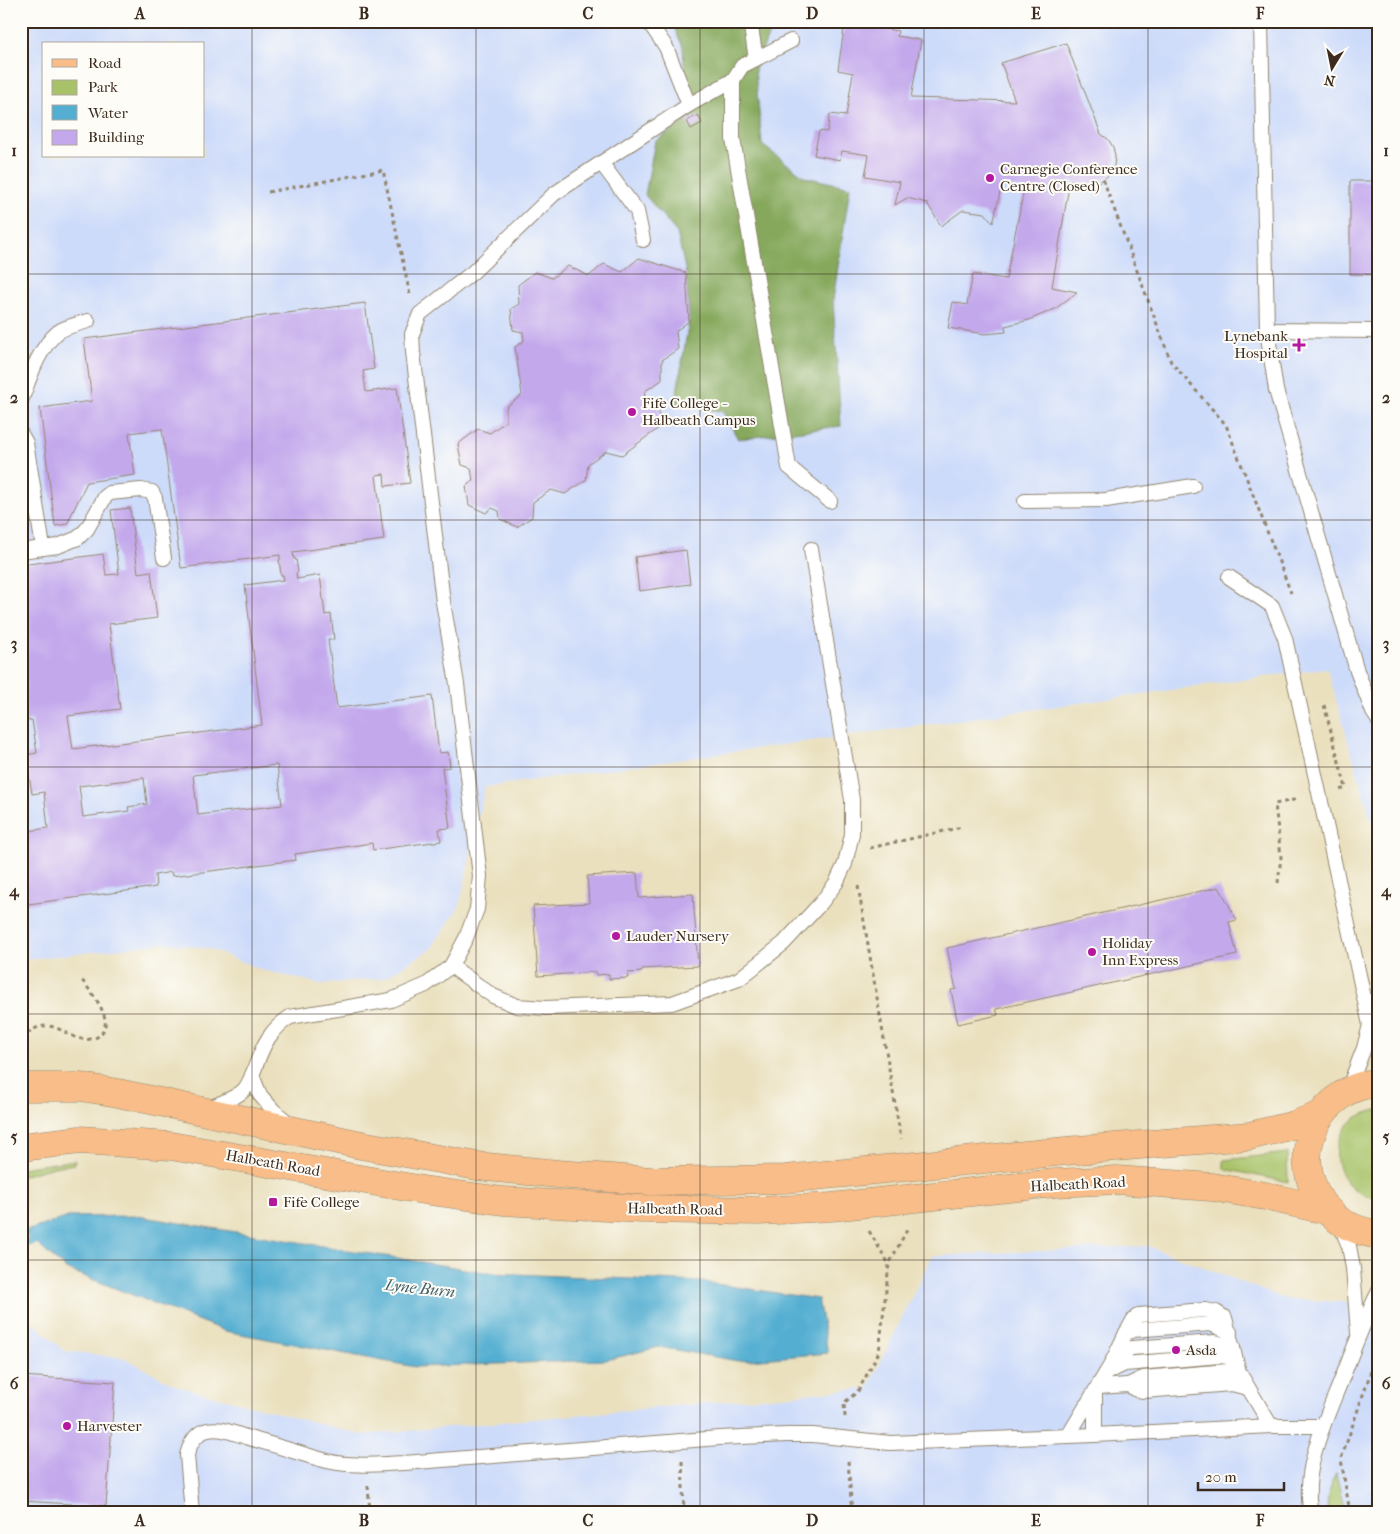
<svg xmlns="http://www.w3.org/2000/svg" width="1400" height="1534" font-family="'IM FELL French Canon',serif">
	<rect width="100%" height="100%" fill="#fdfcf7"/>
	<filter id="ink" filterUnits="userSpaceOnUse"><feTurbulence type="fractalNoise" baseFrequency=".02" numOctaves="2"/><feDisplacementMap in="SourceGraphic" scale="10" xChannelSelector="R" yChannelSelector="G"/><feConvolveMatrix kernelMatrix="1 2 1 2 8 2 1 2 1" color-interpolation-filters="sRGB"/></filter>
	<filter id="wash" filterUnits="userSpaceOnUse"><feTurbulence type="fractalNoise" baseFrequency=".0096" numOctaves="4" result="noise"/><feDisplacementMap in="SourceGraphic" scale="20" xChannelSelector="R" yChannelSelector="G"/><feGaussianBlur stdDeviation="1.12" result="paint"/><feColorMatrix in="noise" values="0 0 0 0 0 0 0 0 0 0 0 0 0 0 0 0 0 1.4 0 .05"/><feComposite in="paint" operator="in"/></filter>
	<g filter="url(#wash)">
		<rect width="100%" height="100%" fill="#eae0be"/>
		<!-- built -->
		<g fill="#cddbfa" fill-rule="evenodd">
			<path d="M21,21h1358v827l-52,-180 -842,119 -26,120 -28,42 -47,29 -63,6 -59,-14 -51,-21 -44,-6 -146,17zM44,44h160v112h-160z"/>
			<polygon points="1148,1246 1285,1299 1379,1304 1379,1513 21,1513 21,1311 64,1351 125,1358 176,1386 362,1435 868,1388 932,1256"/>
		</g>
		<!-- green -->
		<g fill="#a7c268" stroke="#717643">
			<path d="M1376,1110h3v89c-37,-4 -57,-46 -30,-75 7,-8 17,-11 27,-14z"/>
			<polygon points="1287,1153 1288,1182 1224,1169 1224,1160"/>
			<polygon points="75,1160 75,1164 54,1167 21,1176 21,1168"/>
			<polygon points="1336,1473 1345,1513 1327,1513 1328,1495"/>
		</g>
		<!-- forest -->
		<polygon fill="#85a85c" stroke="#60693d" points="671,21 774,21 755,69 762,145 805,177 850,187 833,300 841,426 738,439 723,412 675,404 689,321 686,273 677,233 645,195 655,141 687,120 683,47"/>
		<!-- water -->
		<polygon fill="#53aed1" stroke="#476c78" points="137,1216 490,1273 702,1282 818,1299 828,1353 738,1361 659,1347 606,1360 415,1367 225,1331 66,1269 23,1232 68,1217"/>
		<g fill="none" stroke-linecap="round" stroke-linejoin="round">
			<!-- stream -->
			<polyline stroke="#53aed1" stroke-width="9" points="21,1244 45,1238"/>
		</g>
		<g id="blocks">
			<!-- building -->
			<g fill="#c3a8ec" fill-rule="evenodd">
				<polygon points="845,22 898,31 897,36 921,40 911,98 1015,101 1001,63 1066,43 1101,134 1108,139 1113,147 1115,156 1114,166 1109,175 1099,182 1090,185 1079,184 1070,180 1052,287 1077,292 1055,309 1029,320 1005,326 1006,332 985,334 948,328 953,302 967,305 973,274 1006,279 1024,189 1002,184 993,223 985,213 963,210 941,226 927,203 907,198 895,205 900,182 865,176 869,155 842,151 840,160 814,155 819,131 827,132 830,114 846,116 853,73 838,70"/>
				<polygon points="698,115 702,123 691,129 687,121"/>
				<polygon points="1350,181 1379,181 1379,275 1350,274"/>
				<polygon points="639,258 686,273 689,321 676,331 678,349 662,360 662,380 645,391 644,400 659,407 659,428 622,455 606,451 588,464 586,480 565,494 551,490 533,502 532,517 517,527 500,519 499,511 492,508 486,513 469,505 466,486 473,481 471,468 462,465 458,444 478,429 490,433 506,421 506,407 522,395 515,347 524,341 523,332 513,330 511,309 519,304 518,285 535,272 552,278 568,266 589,276 604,264 622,272"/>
				<path d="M365,303l9,66 -11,2 3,21 31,-4 13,95 -25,3 -1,-12 -8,1 8,65 -91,12 1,7h2l2,13 -2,1 1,6 23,-4 5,40 6,-1 3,25 -6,1 9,68 95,-12 7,57 9,-1 2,15 -8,1 8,60 -11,1 2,12 -68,9 -1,-7 -77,11 1,6 -124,16 -1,-4 -16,3 1,12 -135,18v-73l27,-4 -4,-36 -12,2 -6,-39 11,-2 -5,-33 -11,1v-156l82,-11 3,21 13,-1 -8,-64 19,-2 8,65 13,-2 6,47 -48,6 11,85 -52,7 5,33 189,-24 -17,-140 39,-5 -1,-5h-2l-2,-15h1v-5l-99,13 -19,-139 -33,4 6,42 -48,7 -20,42 -12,2 -15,-118 52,-7 -8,-62zM277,765l5,40 -84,10 -5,-40zM144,778l3,26 -19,3 1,4 -46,6 -4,-31z"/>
				<polygon points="686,550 690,584 639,591 635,557"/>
				<polygon points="637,873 639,898 693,894 698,966 642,969 642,972 627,973 628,978 609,979 609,974 596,975 596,972 538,976 533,906 589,903 587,876"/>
				<polygon points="1219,887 1237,920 1229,922 1237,955 996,1009 998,1015 958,1024 951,990 956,989 947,948"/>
				<polygon points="21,1376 115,1382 106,1506 21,1501"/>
			</g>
		</g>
	</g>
	<g filter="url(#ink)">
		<use href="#blocks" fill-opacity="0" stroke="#92856e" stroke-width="1"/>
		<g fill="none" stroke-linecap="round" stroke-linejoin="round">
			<!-- service casing -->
			<g stroke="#92856e" stroke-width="16">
				<g id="service">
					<polyline points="648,21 666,47 689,105"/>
					<polyline points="750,21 756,59"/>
					<polyline points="1261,21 1267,330 1276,390 1357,671 1373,712 1379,721"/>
					<polyline points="791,41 742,66 733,80 733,139 789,467 830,501"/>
					<polyline points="602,164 637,211 643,240"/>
					<polyline points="1267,330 1379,331"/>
					<path d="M21,401c9,-24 17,-52 37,-69 8,-6 21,-8 30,-11"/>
					<polyline points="21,434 26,443 43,547"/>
					<polyline points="1025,501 1106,500 1193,486"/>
					<polyline points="21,551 58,546 78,538 87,529 105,497 110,493 141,490 152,492 155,498 164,558"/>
					<polyline points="1229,577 1272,606 1285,638 1370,1025 1379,1039"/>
					<polyline points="451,966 493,996 517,1006 545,1008 672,1003 739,979 784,943 821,903 836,883 845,864 852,834 852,800 811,549"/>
					<polyline points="252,1075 260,1095 274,1111 291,1125"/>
					<polyline points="1347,1092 1364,1048 1370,1025"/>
					<path d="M209,1108c11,-5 26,-9 35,-18 6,-7 9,-17 12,-25 7,-20 15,-36 34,-48l101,-17 35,-15 25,-19 15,-28 11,-29 3,-33 -23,-192 -14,-82 -30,-250 -1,-18 8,-20 53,-42 81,-78 135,-89 44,-25"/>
					<polyline points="1339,1222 1349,1246 1353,1268 1358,1333"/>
					<polyline points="1126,1333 1134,1319 1139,1315 1205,1310 1216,1312 1225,1318 1239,1372 1271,1426"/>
					<polyline points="1117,1354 1132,1348 1215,1342 1233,1347"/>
					<polyline points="1106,1373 1125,1364 1220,1356 1228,1357 1236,1361"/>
					<polyline points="1128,1385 1143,1378 1228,1371 1239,1372"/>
					<polyline points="1098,1387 1128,1385 1137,1390 1144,1391 1231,1384 1248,1388"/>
					<polyline points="1095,1394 1095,1435"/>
					<polyline points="1068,1436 1110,1366 1126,1333 1133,1330 1211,1324 1230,1332"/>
					<path d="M192,1513l-5,-58c3,-11 9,-23 21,-25 13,-3 29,4 41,8 26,7 52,16 78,23 25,6 52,3 77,2l315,-25 68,-3h26l77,8 205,-8 176,-9h52"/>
					<path d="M1311,1513c-10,-45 16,-96 32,-137 11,-29 22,-58 36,-85"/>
				</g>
			</g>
			<!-- primary casing -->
			<g stroke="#92856e" stroke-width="29">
				<g id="primary">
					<path d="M1379,1082c-15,3 -31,6 -42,17 -12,9 -22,23 -26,37 -10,29 2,68 29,85 12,8 24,11 39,14"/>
					<polyline points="21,1087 81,1087 118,1093 361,1145 477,1166 558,1174 651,1181 785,1179 1066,1151 1249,1136 1294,1125 1321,1115"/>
					<polyline points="21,1147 80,1140 171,1146 423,1190 503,1201 642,1209 759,1211 831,1207 1055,1183 1117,1180 1212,1187 1265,1196 1329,1211"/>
				</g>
			</g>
			<!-- path -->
			<g stroke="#92856e" stroke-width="3" stroke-dasharray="4 4" stroke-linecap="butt">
				<polyline points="1103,179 1171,362 1226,425 1291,593"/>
				<polyline points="268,192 383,170 410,295"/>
				<polyline points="1324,705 1346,788 1339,790"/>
				<polyline points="870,848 962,827"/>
				<polyline points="1278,883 1281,857 1275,804 1298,799"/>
				<polyline points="858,886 901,1139"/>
				<path d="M21,1038c7,-5 15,-12 24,-12 12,-1 22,9 33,12 6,2 13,2 19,-1 22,-14 -6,-44 -15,-57"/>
				<polyline points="869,1231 889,1264"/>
				<polyline points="845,1417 844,1403 858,1391 879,1352 889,1264 908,1228"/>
				<polyline points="682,1461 684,1513"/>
				<polyline points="848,1461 852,1513"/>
				<polyline points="368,1486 370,1513"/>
				<polyline points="1350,1513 1341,1459 1376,1357"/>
			</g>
			<!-- service -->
			<use href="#service" stroke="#fff" stroke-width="14"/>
			<!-- primary -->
			<use href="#primary" stroke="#f8bd88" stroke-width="28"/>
		</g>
	</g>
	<!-- grid -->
	<path fill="none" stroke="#3b2a1e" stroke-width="1" stroke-opacity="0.55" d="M252,21v1492M476,21v1492M700,21v1492M924,21v1492M1148,21v1492M21,274h1358M21,520h1358M21,767h1358M21,1014h1358M21,1260h1358"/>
	<!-- markers -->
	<g fill="#b5179e" stroke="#fdfcf7" stroke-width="2">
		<circle cx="990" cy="178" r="5"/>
		<path d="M1296.5 337.5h5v5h5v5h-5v5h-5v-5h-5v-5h5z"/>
		<circle cx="632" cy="412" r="5"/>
		<circle cx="616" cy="936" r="5"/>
		<circle cx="1092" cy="952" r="5"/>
		<rect x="268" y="1197" width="10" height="10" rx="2.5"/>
		<circle cx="1176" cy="1350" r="5"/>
		<circle cx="67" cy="1426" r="5"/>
	</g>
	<g text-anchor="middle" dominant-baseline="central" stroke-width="4" stroke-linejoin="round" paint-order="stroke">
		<!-- poi labels -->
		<g font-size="15" fill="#3b2a1e" stroke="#fdfcf7" text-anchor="start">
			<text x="1000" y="169">Carnegie Conference<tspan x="1000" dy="17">Centre (Closed)</tspan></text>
			<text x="1288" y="336" text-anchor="end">Lynebank<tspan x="1288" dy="17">Hospital</tspan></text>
			<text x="642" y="403">Fife College -<tspan x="642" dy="17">Halbeath Campus</tspan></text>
			<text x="626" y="936">Lauder Nursery</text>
			<text x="1102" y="943">Holiday<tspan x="1102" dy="17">Inn Express</tspan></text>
			<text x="283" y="1202">Fife College</text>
			<text x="1186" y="1350">Asda</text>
			<text x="77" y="1426">Harvester</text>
		</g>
		<!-- street labels -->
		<g font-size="15" fill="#3b2a1e" stroke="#fdfcf7">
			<text transform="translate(273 1163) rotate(10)">Halbeath Road</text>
			<text transform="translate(1078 1184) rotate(-3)">Halbeath Road</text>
			<text transform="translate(675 1209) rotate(1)">Halbeath Road</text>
		</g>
		<!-- water labels -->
		<g font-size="16" font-style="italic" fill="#455f66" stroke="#fdfcf7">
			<text transform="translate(420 1288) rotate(6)">Lyne Burn</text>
		</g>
	</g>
	<!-- margin -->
	<rect width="1400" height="1534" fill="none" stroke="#fdfcf7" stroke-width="55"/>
	<!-- legend -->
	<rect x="42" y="42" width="162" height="115" fill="#fdfcf7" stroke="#afa8a0"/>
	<rect x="52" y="59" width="25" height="8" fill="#f8bd88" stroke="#afa8a0"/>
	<text x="88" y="68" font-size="15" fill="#3b2a1e">Road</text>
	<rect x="52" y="80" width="25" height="15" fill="#a7c268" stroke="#afa8a0"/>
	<text x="88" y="92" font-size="15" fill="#3b2a1e">Park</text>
	<rect x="52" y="105" width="25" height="15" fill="#53aed1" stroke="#afa8a0"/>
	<text x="88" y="118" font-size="15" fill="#3b2a1e">Water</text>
	<rect x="52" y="130" width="25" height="15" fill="#c3a8ec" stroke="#afa8a0"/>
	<text x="88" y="142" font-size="15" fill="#3b2a1e">Building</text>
	<!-- north arrow -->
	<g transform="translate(1332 68) rotate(190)" stroke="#fdfcf7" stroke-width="4" paint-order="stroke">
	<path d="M0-4L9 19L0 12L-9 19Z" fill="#3b2a1e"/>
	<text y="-8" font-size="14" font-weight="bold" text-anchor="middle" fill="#3b2a1e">N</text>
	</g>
	<!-- scale -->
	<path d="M1198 1482v8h86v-8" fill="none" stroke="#3b2a1e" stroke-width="2.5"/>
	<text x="1205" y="1482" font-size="15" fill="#3b2a1e" stroke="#fdfcf7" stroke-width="4" paint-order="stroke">20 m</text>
	<rect x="28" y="28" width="1344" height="1478" fill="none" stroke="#3b2a1e" stroke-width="2"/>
	<g font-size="16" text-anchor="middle" font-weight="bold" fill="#3b2a1e">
		<text x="140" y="19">A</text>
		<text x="364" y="19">B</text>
		<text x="588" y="19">C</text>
		<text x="812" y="19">D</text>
		<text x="1036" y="19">E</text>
		<text x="1260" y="19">F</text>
		<text x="14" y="156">1</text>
		<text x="1386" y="156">1</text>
		<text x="14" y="403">2</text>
		<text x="1386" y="403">2</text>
		<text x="14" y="649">3</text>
		<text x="1386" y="649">3</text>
		<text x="14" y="896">4</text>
		<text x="1386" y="896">4</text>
		<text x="14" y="1142">5</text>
		<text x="1386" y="1142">5</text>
		<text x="14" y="1389">6</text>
		<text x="1386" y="1389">6</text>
		<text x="140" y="1526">A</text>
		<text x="364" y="1526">B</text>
		<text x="588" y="1526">C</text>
		<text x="812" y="1526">D</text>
		<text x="1036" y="1526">E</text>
		<text x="1260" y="1526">F</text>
	</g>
</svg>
